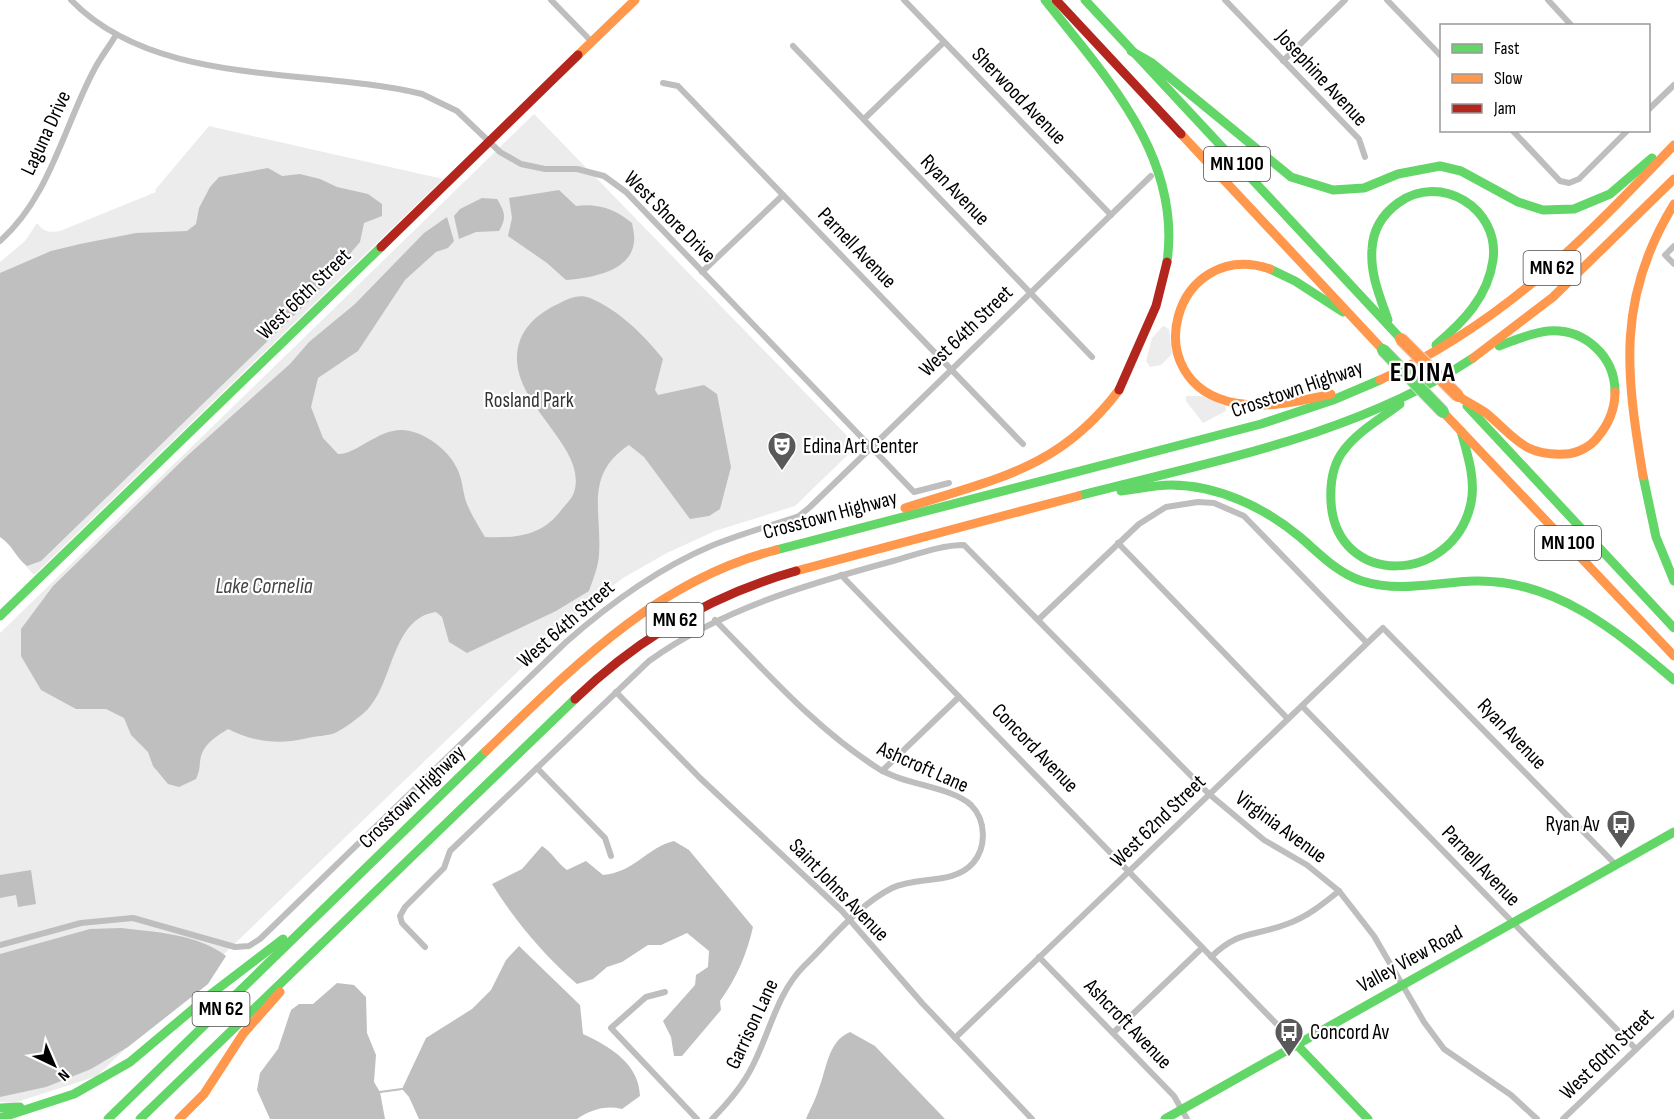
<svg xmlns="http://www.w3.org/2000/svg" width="1674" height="1119" font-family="'Sofia Sans Condensed',sans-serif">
	<rect width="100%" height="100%" fill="#fff"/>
	<!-- green -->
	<g fill="#ececec">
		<polygon points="534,114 857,446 795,506 715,531 667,553 623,578 586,606 97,1076 14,1103 0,1102 0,633"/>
		<path d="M209,126l234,53 -409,396c-12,-12 -20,-28 -34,-38v-275l25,-21 12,-18c7,9 12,10 23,8l96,-39 -1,-2z"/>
		<polygon points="1163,326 1169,329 1172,354 1161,365 1150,367 1146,361 1152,338"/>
		<polygon points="1186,396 1202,396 1226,406 1226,411 1203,423 1186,401"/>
	</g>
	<!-- water -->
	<g fill="#bfbfbf">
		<path d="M268,168l14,8 18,-2 20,5 17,8 31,7 14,10v12l-18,7 -4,19 -47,55 -272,264 -14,5c-12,-9 -14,-21 -27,-29v-264l51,-22 29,-7 56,-11 51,-2 9,-7 3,-16 11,-21 9,-10z"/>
		<path d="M559,190l17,16c22,-3 39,3 56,17 1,6 3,13 2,19 -3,30 -44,36 -68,38l-19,-17 -39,-27 4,-18 -3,-20z"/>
		<path d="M482,198l15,1c8,13 10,19 2,32l-23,1 -17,7 -5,-23 6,-7z"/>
		<path d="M447,217l7,24 -6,7 -12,4 -31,28 -47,71 -40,27 -7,29 12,31 15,16c15,1 37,-20 55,-23 25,-6 58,19 66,42 4,10 4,22 8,31 5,12 12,23 18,33 29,1 54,0 74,-24 4,-6 11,-12 14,-18 18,-44 -54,-85 -56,-134 -1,-30 19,-47 43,-58 10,-5 19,-9 30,-5 30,13 53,36 73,61l-8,31 3,5 46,-10 13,9 14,73 -11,42 -11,7 -19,3 -46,-62 -15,-12c-45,30 -27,65 -30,110 -1,13 -6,24 -10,36l-33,20 -89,42 -18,-11 -7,-25 -6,-5c-44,6 -42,69 -68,97 -7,7 -24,20 -33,24 -8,3 -19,3 -27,5 -28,7 -55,4 -80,-9 -11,7 -23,14 -27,27 -2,8 0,12 -5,23l-17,8 -11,-3 -15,-18 -5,-14 -17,-17 -7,-17 -18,-9h-30l-35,-19 -20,-34v-27l32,-43 135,-131 102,-91 19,-22 46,-38 69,-71z"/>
		<path d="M674,841l15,9 64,77c-6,27 -17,52 -33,74l1,9 -39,46h-8l-3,-19 -8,-16 32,-36 1,-10 12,-8 1,-16 -22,-18 -26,12h-13l-26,17 -15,5 -14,12 -16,5c-33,-29 -62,-63 -85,-100l30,-15 20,-23c11,7 15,17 25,24l19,-9 17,14c32,-3 43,-27 71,-34z"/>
		<polygon points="31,870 36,904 18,907 16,895 0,898 0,875"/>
		<path d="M121,928c34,4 77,6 105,28l-18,28 -80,63 -37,22 -45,18 -46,10v-143l90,-25z"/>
		<path d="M519,946l61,59 3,29c28,13 56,30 57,62l-18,13c-16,-4 -32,1 -45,10h-158l-10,-22 -7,-8 24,-51 46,-29 19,-19 15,-30z"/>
		<polygon points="337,983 354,985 366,997 367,1033 376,1055 374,1082 380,1092 385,1119 270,1119 257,1090 260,1073 278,1049 291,1010 299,1004 313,1004"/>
		<path d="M850,1032l25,14 70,73h-139c4,-10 10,-20 13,-31 8,-20 9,-47 31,-56z"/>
	</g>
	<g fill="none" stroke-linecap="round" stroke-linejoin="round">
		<!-- stream -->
		<polyline stroke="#bfbfbf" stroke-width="2" points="380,1092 402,1089"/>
		<!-- street -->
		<g stroke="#bebebe" stroke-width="6">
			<path d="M71,0c85,88 239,67 351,94l35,17 43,41 21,12 24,5h32l27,7 22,16 288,300 35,-9"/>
			<polyline points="551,0 592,42"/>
			<polyline points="904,0 1111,215"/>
			<polyline points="1225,0 1359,139 1365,157"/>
			<polyline points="1387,0 1442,57"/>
			<polyline points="1548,0 1572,26"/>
			<polyline points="793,46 1092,357"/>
			<polyline points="1283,61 1345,0"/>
			<polyline points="663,83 678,86 1023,444"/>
			<polyline points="1648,110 1674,85"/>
			<polyline points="864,119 944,42"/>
			<polyline points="1512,130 1560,181 1569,183 1579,179 1628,130"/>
			<path d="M0,241c50,-44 64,-115 94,-171 6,-12 15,-23 22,-35"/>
			<polyline points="1674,246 1665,255 1674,264"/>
			<polyline points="702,272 783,195"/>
			<polyline points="1118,543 1288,719"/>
			<polyline points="841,575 1297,1045"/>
			<polyline points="1039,619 1139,524 1166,507 1198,502 1214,503 1244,516 1367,643"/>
			<polyline points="616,692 700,778 842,911 922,1003 1032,1119"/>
			<polyline points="1302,706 1636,1049"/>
			<polyline points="537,768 605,838 611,856"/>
			<polyline points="882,771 959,697"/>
			<path d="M0,945l81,-22 52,-5 102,29 14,-1 11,-7 305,-296c44,-39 92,-74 146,-97 29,-12 59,-20 88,-30l11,-9 341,-331"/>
			<path d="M425,947l-23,-24 -2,-7 5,-9 39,-39 6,-17 199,-190c72,-52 159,-77 244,-100 22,-6 47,-16 71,-16l245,249 55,46 43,25 32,26 35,45 50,86 20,27 67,46 26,24"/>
			<polyline points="1039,957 1174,1096 1187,1119"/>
			<path d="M1211,957c29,-28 43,-20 76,-33 20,-7 36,-20 52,-33"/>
			<polyline points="665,992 646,997 611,1028 697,1119"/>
			<polyline points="1113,1033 1202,948"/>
			<polyline points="955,1038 1383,628 1616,865"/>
			<path d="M712,1119c16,-16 31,-33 41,-54 17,-33 24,-72 51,-99 27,-26 54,-61 88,-78 25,-12 62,-3 81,-25 14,-16 13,-43 -2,-58 -19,-18 -66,-20 -92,-36 -63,-40 -112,-96 -164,-149"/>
			<polyline points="1563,1119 1674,1013"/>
		</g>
		<!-- fast -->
		<g stroke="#63d668" stroke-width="9">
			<path d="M1045,0c61,77 137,157 122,262"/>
			<polyline points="1085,0 1401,339"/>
			<polyline points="1131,51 1152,63 1291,177 1333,190 1364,188 1398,174 1440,166 1461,171 1518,202 1543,210 1574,209 1610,194 1652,158"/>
			<polyline points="1270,269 1295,281 1343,312"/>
			<path d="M1388,320c-8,-23 -18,-46 -16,-71 1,-19 11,-35 26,-46 42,-31 102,5 95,57 -5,37 -30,62 -57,85"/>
			<path d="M1499,346c16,-6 32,-13 49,-15 36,-3 67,25 67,61"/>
			<path d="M1400,404c-18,14 -42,27 -56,46 -12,15 -14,34 -13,52 5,86 122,84 140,1 5,-24 -4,-50 -10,-72"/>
			<polyline points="1467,406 1674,628"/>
			<polyline points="1643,476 1656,537 1674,581"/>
			<path d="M1121,491c17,-2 33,-6 50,-6 46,0 93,22 129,52 19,16 37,36 62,44 38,12 75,1 113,0 79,-2 142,50 199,99"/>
			<path d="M1078,496c134,-35 277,-60 395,-138"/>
			<polyline points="776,550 1261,424 1333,400 1380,380"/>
			<polyline points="0,616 381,247"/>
			<polyline points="1297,1045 1368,1119"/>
			<polyline points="0,1108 20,1107"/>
			<polyline points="0,1118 74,1094 130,1062 211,994 283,939"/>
			<polyline points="108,1119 486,751"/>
			<polyline points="140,1119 575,699"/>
			<polyline points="1165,1119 1674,832"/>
		</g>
		<!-- slow -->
		<g stroke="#ff974d" stroke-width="9">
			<polyline points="578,55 635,0"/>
			<polyline points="1181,134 1383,350"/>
			<path d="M1270,269c-96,-32 -137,114 -35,134 32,6 65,-2 96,-9"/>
			<polyline points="1473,358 1553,297 1674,179"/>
			<path d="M1380,380c126,-59 200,-137 294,-235"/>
			<path d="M1458,396c9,6 19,11 28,17 29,24 37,43 79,41 11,0 25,-7 32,-16 12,-14 18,-28 18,-46"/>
			<polyline points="1443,412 1674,656"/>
			<path d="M1643,476c-17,-103 -27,-178 31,-272"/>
			<path d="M905,508c89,-29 154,-38 214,-118"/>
			<polyline points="796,571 1078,496"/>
			<path d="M486,751c86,-83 171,-171 290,-201"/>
			<polyline points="179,1119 204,1094 243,1034 280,992"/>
		</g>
		<!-- jam -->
		<g stroke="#b3261e" stroke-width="9">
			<polyline points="1056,0 1181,134"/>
			<polyline points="381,247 578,55"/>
			<polyline points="1119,390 1156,306 1167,262"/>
			<path d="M575,699c63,-61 137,-104 221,-128"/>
		</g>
		<!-- fast-bridge casing -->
		<g stroke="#dbdbdb" stroke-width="14" stroke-linecap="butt">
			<polyline id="fast-bridge" points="1383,350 1443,412"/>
		</g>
		<!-- slow-bridge casing -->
		<g stroke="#dbdbdb" stroke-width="14" stroke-linecap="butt">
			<polyline id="slow-bridge" points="1401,339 1458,396"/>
		</g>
		<!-- fast-bridge -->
		<use href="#fast-bridge" stroke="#63d668" stroke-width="12"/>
		<!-- slow-bridge -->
		<use href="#slow-bridge" stroke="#ff974d" stroke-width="12"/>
	</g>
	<!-- icons -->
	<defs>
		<g id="theatre-pin" transform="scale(1.5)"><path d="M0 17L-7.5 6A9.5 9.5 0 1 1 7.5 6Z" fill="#595959" stroke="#fff"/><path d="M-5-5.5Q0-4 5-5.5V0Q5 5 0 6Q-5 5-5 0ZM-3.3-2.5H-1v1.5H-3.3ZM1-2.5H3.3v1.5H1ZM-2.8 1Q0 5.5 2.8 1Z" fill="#fff"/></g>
		<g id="bus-pin" transform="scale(1.5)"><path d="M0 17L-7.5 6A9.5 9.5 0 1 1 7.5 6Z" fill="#595959" stroke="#fff"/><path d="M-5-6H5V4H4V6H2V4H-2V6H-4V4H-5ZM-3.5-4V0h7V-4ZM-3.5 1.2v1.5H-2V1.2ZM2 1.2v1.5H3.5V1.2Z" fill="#fff"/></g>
	</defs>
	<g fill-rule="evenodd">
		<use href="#theatre-pin" x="782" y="446"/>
		<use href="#bus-pin" x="1621" y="824"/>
		<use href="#bus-pin" x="1289" y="1032"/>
	</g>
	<g text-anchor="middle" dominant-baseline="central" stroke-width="4.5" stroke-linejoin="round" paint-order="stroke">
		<!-- shield labels -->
		<g fill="#fff" stroke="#4c4c4c" stroke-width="1.5">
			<rect x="1204" y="147" width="66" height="34" rx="4.5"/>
			<rect x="1523.5" y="251" width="57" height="34" rx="4.5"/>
			<rect x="1535" y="526" width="66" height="34" rx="4.5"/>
			<rect x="646.5" y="603" width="57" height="34" rx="4.5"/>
			<rect x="192.5" y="992" width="57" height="34" rx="4.5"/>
		</g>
		<g font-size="20" font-weight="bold" fill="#000">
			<text x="1237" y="164">MN 100</text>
			<text x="1552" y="268">MN 62</text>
			<text x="1568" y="543">MN 100</text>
			<text x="675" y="620">MN 62</text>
			<text x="221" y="1009">MN 62</text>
		</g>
		<!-- street labels -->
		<g font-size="21" fill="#000" stroke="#fff">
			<text transform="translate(1322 78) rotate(47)">Josephine Avenue</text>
			<text transform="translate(1019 96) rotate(46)">Sherwood Avenue</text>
			<text transform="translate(46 133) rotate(-65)">Laguna Drive</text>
			<text transform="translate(955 190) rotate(46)">Ryan Avenue</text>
			<text transform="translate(670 217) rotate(45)">West Shore Drive</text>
			<text transform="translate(857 248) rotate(46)">Parnell Avenue</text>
			<text transform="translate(304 294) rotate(-44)">West 66th Street</text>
			<text transform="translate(966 331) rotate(-44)">West 64th Street</text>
			<text transform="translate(1297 389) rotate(-19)">Crosstown Highway</text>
			<text transform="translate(830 515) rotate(-15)">Crosstown Highway</text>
			<text transform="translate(566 624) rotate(-41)">West 64th Street</text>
			<text transform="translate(1512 734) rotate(46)">Ryan Avenue</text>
			<text transform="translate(1035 748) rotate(46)">Concord Avenue</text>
			<text transform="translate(923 767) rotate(24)">Ashcroft Lane</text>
			<text transform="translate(412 797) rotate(-44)">Crosstown Highway</text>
			<text transform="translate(1158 821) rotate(-44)">West 62nd Street</text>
			<text transform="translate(1281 827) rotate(36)">Virginia Avenue</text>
			<text transform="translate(1481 866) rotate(46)">Parnell Avenue</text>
			<text transform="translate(839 890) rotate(46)">Saint Johns Avenue</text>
			<text transform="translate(1410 959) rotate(-29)">Valley View Road</text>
			<text transform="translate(752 1024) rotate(-65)">Garrison Lane</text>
			<text transform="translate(1128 1024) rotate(46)">Ashcroft Avenue</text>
			<text transform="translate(1607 1054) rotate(-44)">West 60th Street</text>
		</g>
		<!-- park labels -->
		<g font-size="21" fill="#333" stroke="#fff">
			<text x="529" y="400">Rosland Park</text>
		</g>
		<!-- poi labels -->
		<g font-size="21" fill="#000" stroke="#fff" text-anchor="start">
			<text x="803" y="446">Edina Art Center</text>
			<text x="1600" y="824" text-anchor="end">Ryan Av</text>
			<text x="1310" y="1032">Concord Av</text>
		</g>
		<!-- water labels -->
		<g font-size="22" font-style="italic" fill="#444" stroke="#fff">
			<text x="264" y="586">Lake Cornelia</text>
		</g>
		<!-- district labels -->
		<g font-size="27" font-weight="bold" letter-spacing="1.5" fill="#000" stroke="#fff">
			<text x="1423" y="373">EDINA</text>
		</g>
	</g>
	<!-- legend -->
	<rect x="1440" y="24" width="210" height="108" fill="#ffffff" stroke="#999999" stroke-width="1.5"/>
	<rect x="1452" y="44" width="30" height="9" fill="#63d668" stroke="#999999" stroke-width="1.5"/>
	<text x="1494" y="54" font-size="18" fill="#000000">Fast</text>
	<rect x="1452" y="74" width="30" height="9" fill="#ff974d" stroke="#999999" stroke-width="1.5"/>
	<text x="1494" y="84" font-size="18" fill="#000000">Slow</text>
	<rect x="1452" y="104" width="30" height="9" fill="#b3261e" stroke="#999999" stroke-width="1.5"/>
	<text x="1494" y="114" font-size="18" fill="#000000">Jam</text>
	<!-- north arrow -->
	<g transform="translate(54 1065) rotate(136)" stroke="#ffffff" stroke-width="4.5" paint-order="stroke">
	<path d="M0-4.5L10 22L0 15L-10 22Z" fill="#000000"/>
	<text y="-9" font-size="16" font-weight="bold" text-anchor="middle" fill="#000000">N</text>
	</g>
</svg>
